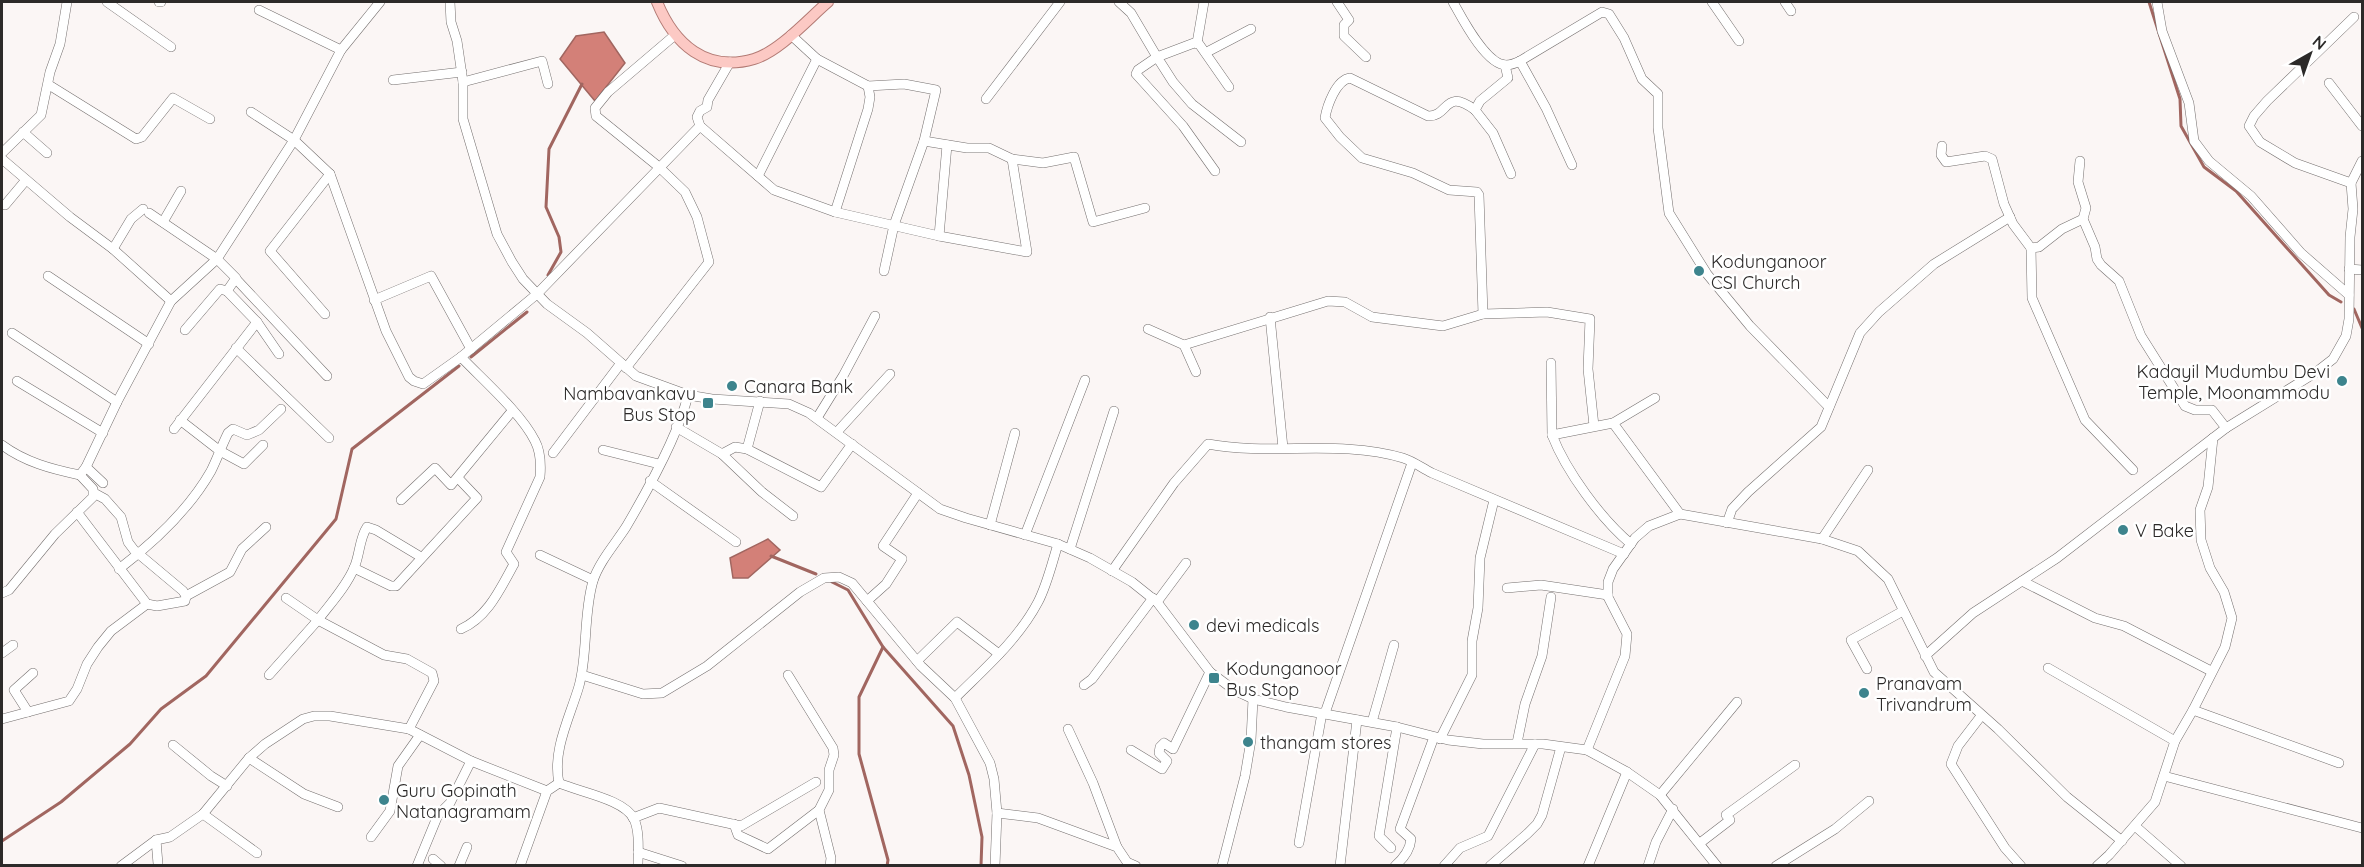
<svg xmlns="http://www.w3.org/2000/svg" width="2364" height="867" font-family="Quicksand,sans-serif">
	<rect width="100%" height="100%" fill="#fbf6f5"/>
	<!-- water -->
	<g fill="#d38078" stroke="#a16660" stroke-width="1.5">
		<polygon points="604,32 625,63 595,101 560,59 576,36"/>
		<polygon points="768,539 780,550 748,578 733,578 730,558"/>
	</g>
	<g fill="none" stroke-linecap="round" stroke-linejoin="round">
		<!-- stream -->
		<g stroke="#a16660" stroke-width="3">
			<polyline points="2149,2 2180,99 2181,126 2204,167 2236,191 2329,295 2341,302"/>
			<polyline points="548,275 561,252 559,237 546,207 549,149 582,84"/>
			<polyline points="2354,309 2362,328"/>
			<polyline points="471,357 527,312"/>
			<polyline points="771,556 816,574"/>
			<polyline points="832,582 848,590 883,647 953,726 969,775 982,837 981,866"/>
			<polyline points="883,647 859,697 859,754 888,860 887,866"/>
			<polyline points="2,841 61,802 130,744 161,709 206,676 336,519 352,449 459,366"/>
		</g>
		<!-- minor casing -->
		<g stroke="#75706f" stroke-width="10">
			<g id="minor">
				<polyline points="107,2 171,47"/>
				<polyline points="159,2 161,2"/>
				<path d="M450,2l1,20 6,19 6,41v37l34,115 15,28 11,17 24,25 40,29 49,43 52,19c-9,38 -42,98 -62,132 -11,17 -27,35 -33,54 -10,34 -5,73 -14,105 -9,31 -27,64 -20,97 20,9 65,16 75,36 6,13 4,33 4,47"/>
				<polyline points="1119,2 1131,13 1157,57 1138,70 1136,74 1183,126 1215,171"/>
				<polyline points="1337,2 1349,20 1344,25 1344,36 1366,57"/>
				<path d="M1453,2c9,16 33,63 53,63 4,0 10,-2 14,-4l82,-49 7,2 15,24 18,41 16,15v34l11,85 38,61 43,52 79,81"/>
				<polyline points="1712,2 1739,41"/>
				<polyline points="1785,2 1791,11"/>
				<polyline points="2157,2 2162,31 2189,103 2194,141 2209,161 2251,196 2301,253 2349,295"/>
				<polyline points="259,10 341,50"/>
				<polyline points="791,35 817,59 868,86 904,84 936,90 924,141 894,225 884,271"/>
				<polyline points="1197,43 1204,2"/>
				<polyline points="1207,52 1251,29"/>
				<polyline points="1520,61 1546,108 1572,165"/>
				<polyline points="1505,65 1508,78 1480,101 1475,110 1493,133 1511,174"/>
				<polyline points="393,80 462,72"/>
				<polyline points="463,82 542,61 548,84"/>
				<polyline points="2329,83 2362,126"/>
				<polyline points="49,85 136,139 142,137 173,98 210,119"/>
				<polyline points="1229,87 1199,44 1194,43 1157,57 1173,82 1192,104 1241,142"/>
				<polyline points="986,99 1060,2"/>
				<polyline points="251,112 294,140 330,174 386,331 409,377 414,381 423,384 461,357 537,294 700,126 697,117 700,111 707,107 708,100 730,62"/>
				<polyline points="700,126 774,190 835,212 939,236 1027,252 1012,159"/>
				<polyline points="23,132 47,153"/>
				<polyline points="924,141 967,148 989,148 1012,159 1043,163 1074,157 1093,222 1145,208"/>
				<polyline points="1942,146 1941,155 1946,162 1985,156 1992,159 2004,204 2013,224 2031,248 2039,247 2062,229 2083,219"/>
				<polyline points="2,153 41,115 50,72 60,44 67,2"/>
				<polyline points="2,159 70,217 113,249 171,301"/>
				<polyline points="2080,161 2078,182 2086,208 2083,219 2095,247 2097,259 2101,265 2119,281 2141,336 2185,406 2195,410 2212,410 2226,428"/>
				<polyline points="758,176 817,59"/>
				<polyline points="2351,183 2295,163 2260,142 2249,126 2254,116 2267,101 2354,17"/>
				<polyline points="5,205 26,180"/>
				<polyline points="835,212 868,109 870,97 868,86"/>
				<polyline points="163,222 181,191"/>
				<polyline points="939,236 947,145"/>
				<polyline points="2031,248 2032,298 2085,420 2133,470"/>
				<polyline points="113,249 131,219 143,209"/>
				<polyline points="2349,269 2362,270"/>
				<polyline points="48,276 149,344"/>
				<polyline points="236,279 327,376"/>
				<polyline points="374,300 431,276 471,349"/>
				<polyline points="325,314 270,251 330,174"/>
				<polyline points="1483,314 1547,312 1590,319 1588,369 1594,426"/>
				<polyline points="1270,317 1283,448"/>
				<polyline points="257,322 279,354"/>
				<path d="M1148,329l36,16 144,-44 17,1 27,15 71,9 40,-12 -4,-119 -2,-3 -28,-2 -36,-17 -51,-15 -22,-21 -15,-19c2,-12 11,-38 25,-40l78,38c21,1 16,-29 47,-6"/>
				<polyline points="185,330 220,289 227,291"/>
				<polyline points="12,333 117,402"/>
				<polyline points="1184,345 1196,372"/>
				<polyline points="236,348 329,438"/>
				<polyline points="1551,363 1552,435 1613,423 1655,398"/>
				<polyline points="626,368 709,262 697,217 685,192 659,167 596,116 595,108 608,92 675,35"/>
				<polyline points="17,381 103,433"/>
				<polyline points="688,395 712,399 789,404 809,413 940,509 966,518 1058,544 1090,558 1132,582 1157,602 1210,672 1234,690 1253,699 1286,707 1397,727 1448,740 1483,744 1543,744 1587,750 1627,772 1660,795 1717,866"/>
				<polyline points="817,418 843,376 875,316"/>
				<polyline points="180,420 220,451 244,464 263,445"/>
				<polyline points="676,427 722,454 735,447 747,449 821,487 852,444"/>
				<polyline points="174,429 257,322 227,291 236,278 217,259 294,140 341,50 380,2"/>
				<polyline points="837,432 890,374"/>
				<path d="M1552,435c14,36 49,84 79,109"/>
				<path d="M2,445c23,17 49,24 78,30l6,-8 31,-65 54,-101 46,-42 -68,-46"/>
				<polyline points="747,449 760,401"/>
				<polyline points="603,450 659,464"/>
				<polyline points="553,453 621,363"/>
				<polyline points="722,454 762,492 793,516"/>
				<polyline points="86,467 103,483"/>
				<polyline points="650,481 736,542"/>
				<polyline points="401,500 435,468 451,485 512,411"/>
				<polyline points="77,512 147,604 157,606 185,601 186,596 183,591 134,550 128,542 121,517 105,499 94,493"/>
				<polyline points="1680,514 1822,539 1858,551 1888,579 1934,672 1998,729 2067,797 2122,841"/>
				<polyline points="1727,523 1732,509 1748,492 1821,427 1860,333 1879,312 1934,264 2010,217"/>
				<polyline points="990,525 1015,433"/>
				<polyline points="1025,535 1085,380"/>
				<polyline points="1822,539 1868,470"/>
				<polyline points="1070,549 1114,411"/>
				<polyline points="540,555 593,580"/>
				<path d="M421,557l-45,-27 -9,-3c-8,12 -7,28 -13,41 -8,19 -24,36 -36,52l66,35 23,4 25,14 2,8 -25,48 62,32 76,30"/>
				<polyline points="354,568 391,586 396,586 477,498 458,478"/>
				<path d="M119,569c34,-26 71,-61 92,-98 6,-12 11,-26 17,-38l5,-4 14,6 12,-5 22,-21"/>
				<path d="M1112,571l62,-88 34,-39c64,12 131,-5 195,14 10,3 19,10 29,15l192,81"/>
				<polyline points="2022,581 2095,618 2124,626 2211,671"/>
				<polyline points="1507,588 1541,585 1608,595"/>
				<polyline points="2,593 9,590 55,534 93,497 93,489 80,475"/>
				<polyline points="186,596 230,572 242,549 266,527"/>
				<polyline points="867,601 886,584 902,559 883,546 918,493"/>
				<polyline points="1157,602 1186,563"/>
				<path d="M461,629c27,-12 39,-40 53,-65l-8,-12 34,-75c1,-12 1,-25 -5,-36 -14,-28 -52,-61 -74,-84"/>
				<polyline points="2,653 13,645"/>
				<polyline points="1925,656 1973,613 2057,558 2213,438"/>
				<polyline points="917,661 957,622 999,654"/>
				<polyline points="2048,668 2175,741"/>
				<polyline points="1867,669 1851,640 1903,611"/>
				<polyline points="269,675 318,620 286,598"/>
				<polyline points="582,675 643,694 662,693 707,666 800,592 824,578 839,577 852,583 921,666 955,698 990,763 994,779 997,813 995,866"/>
				<polyline points="788,675 833,748 834,755 829,770 829,790 819,810 831,858 830,866"/>
				<polyline points="1084,685 1092,679 1153,598"/>
				<path d="M955,698c29,-29 63,-58 83,-96 9,-17 14,-39 20,-58"/>
				<polyline points="2193,710 2339,763"/>
				<polyline points="28,712 14,690 33,673"/>
				<polyline points="1325,713 1412,463"/>
				<polyline points="1981,716 1958,746 1951,764 2005,848 2021,866"/>
				<polyline points="2,719 69,701 77,689 87,664 98,647 111,631 147,604"/>
				<polyline points="1372,722 1394,645"/>
				<polyline points="1068,729 1093,783 1117,847"/>
				<polyline points="1440,739 1472,675 1472,641 1478,608 1480,558 1494,500"/>
				<polyline points="1517,743 1525,704 1542,656 1551,597"/>
				<polyline points="173,745 211,776 227,786"/>
				<polyline points="1131,750 1162,769 1167,761 1159,753 1160,747 1164,743 1173,749 1210,672"/>
				<polyline points="1587,750 1625,656 1627,634 1608,597 1608,582 1613,569 1635,538 1649,526 1680,514 1613,423"/>
				<polyline points="249,758 304,794 338,807"/>
				<polyline points="2164,776 2362,828"/>
				<polyline points="1660,795 1737,702"/>
				<polyline points="997,813 1038,818 1117,847 1127,862 1136,866"/>
				<polyline points="203,814 257,853"/>
				<polyline points="633,818 659,808 741,826 816,782"/>
				<polyline points="734,824 738,835 768,849 819,810"/>
				<polyline points="2135,826 2181,866"/>
				<polyline points="371,837 390,811 398,766 420,735"/>
				<polyline points="156,840 158,864"/>
				<polyline points="1299,843 1322,713"/>
				<polyline points="1700,843 1730,820 1726,815 1795,765"/>
				<polyline points="1391,848 1379,836 1397,727"/>
				<polyline points="638,852 682,866"/>
				<polyline points="433,859 441,866"/>
				<polyline points="121,866 156,840 170,837 203,814 249,758 265,744 303,719 314,716 330,716 409,729"/>
				<polyline points="417,866 438,815 450,803 471,761"/>
				<polyline points="459,866 467,847"/>
				<polyline points="520,866 547,791 559,783"/>
				<polyline points="1222,866 1245,776 1251,740 1253,699"/>
				<polyline points="1340,866 1357,720"/>
				<path d="M1395,866c8,-7 15,-16 16,-27l-11,-10 34,-92"/>
				<polyline points="1444,866 1460,848 1488,836 1535,744"/>
				<polyline points="1490,866 1527,834 1537,824 1542,815 1561,747"/>
				<polyline points="1588,866 1627,772"/>
				<polyline points="1648,866 1656,842 1673,809"/>
				<polyline points="1776,866 1835,829 1869,801"/>
				<polyline points="2097,866 2109,855 2155,802 2175,741 2193,710 2225,647 2232,618 2224,592 2210,568 2201,540 2200,510 2208,487 2213,438 2226,428 2315,373 2333,359 2346,336 2349,319 2350,237 2353,209 2351,183 2362,161"/>
			</g>
		</g>
		<!-- major casing -->
		<g stroke="#b27a74" stroke-width="12">
			<path id="major" d="M657,2c17,42 49,71 97,57 26,-8 54,-40 74,-57"/>
		</g>
		<!-- minor -->
		<use href="#minor" stroke="#fff" stroke-width="9"/>
		<!-- major -->
		<use href="#major" stroke="#fcc9c4" stroke-width="10"/>
	</g>
	<!-- markers -->
	<g fill="#3d848d" stroke="#fff" stroke-width="2">
		<circle cx="1699" cy="271" r="6"/>
		<circle cx="2342" cy="381" r="6"/>
		<circle cx="732" cy="386" r="6"/>
		<rect x="702" y="397" width="12" height="12" rx="3"/>
		<circle cx="2123" cy="530" r="6"/>
		<circle cx="1194" cy="625" r="6"/>
		<rect x="1208" y="672" width="12" height="12" rx="3"/>
		<circle cx="1864" cy="693" r="6"/>
		<circle cx="1248" cy="742" r="6"/>
		<circle cx="384" cy="800" r="6"/>
	</g>
	<g text-anchor="middle" dominant-baseline="central" stroke-width="5" stroke-linejoin="round" paint-order="stroke">
		<!-- poi labels -->
		<g font-size="18" fill="#2c2a29" stroke="#fff" text-anchor="start">
			<text x="1711" y="261">Kodunganoor<tspan x="1711" dy="21">CSI Church</tspan></text>
			<text x="2330" y="371" text-anchor="end">Kadayil Mudumbu Devi<tspan x="2330" dy="21">Temple, Moonammodu</tspan></text>
			<text x="744" y="386">Canara Bank</text>
			<text x="696" y="393" text-anchor="end">Nambavankavu<tspan x="696" dy="21">Bus Stop</tspan></text>
			<text x="2135" y="530">V Bake</text>
			<text x="1206" y="625">devi medicals</text>
			<text x="1226" y="668">Kodunganoor<tspan x="1226" dy="21">Bus Stop</tspan></text>
			<text x="1876" y="683">Pranavam<tspan x="1876" dy="21">Trivandrum</tspan></text>
			<text x="1260" y="742">thangam stores</text>
			<text x="396" y="790">Guru Gopinath<tspan x="396" dy="21">Natanagramam</tspan></text>
		</g>
	</g>
	<!-- border -->
	<rect width="2364" height="867" fill="none" stroke="#2c2a29" stroke-width="6"/>
	<!-- north arrow -->
	<g transform="translate(2310 54) rotate(40)" stroke="#ffffff" stroke-width="4.5" paint-order="stroke">
	<path d="M0-4.5L10 22L0 15L-10 22Z" fill="#2c2a29"/>
	<text y="-9" font-size="16" font-weight="bold" text-anchor="middle" fill="#2c2a29">N</text>
	</g>
</svg>
